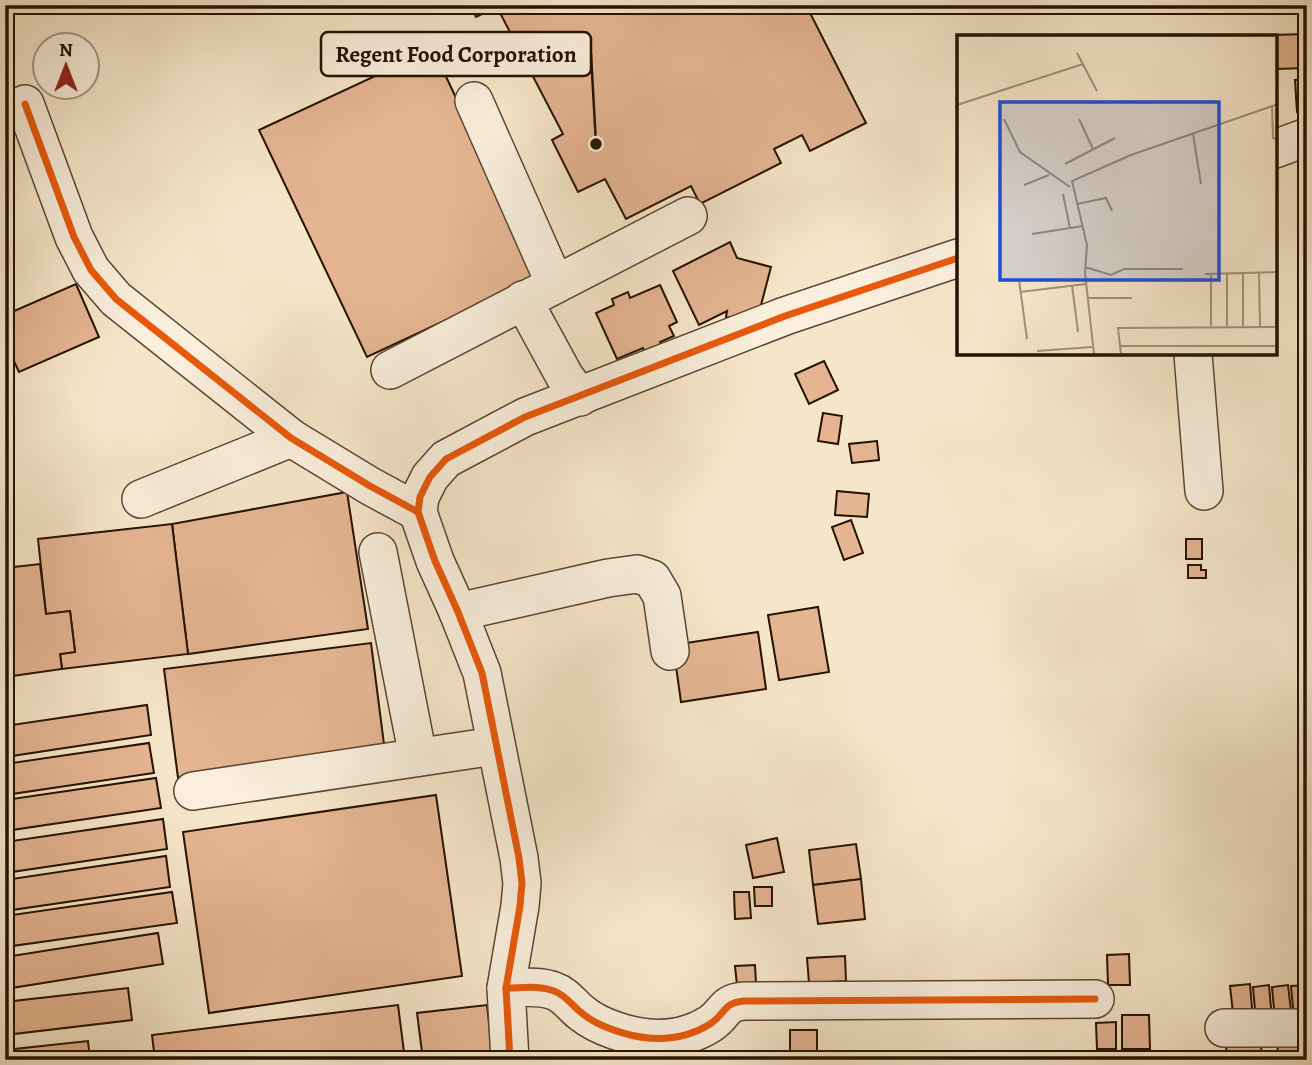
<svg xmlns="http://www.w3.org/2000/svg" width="1312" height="1065" font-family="Alegreya,serif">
	<rect width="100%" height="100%" fill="#f6e6c9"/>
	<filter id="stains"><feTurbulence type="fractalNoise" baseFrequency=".00286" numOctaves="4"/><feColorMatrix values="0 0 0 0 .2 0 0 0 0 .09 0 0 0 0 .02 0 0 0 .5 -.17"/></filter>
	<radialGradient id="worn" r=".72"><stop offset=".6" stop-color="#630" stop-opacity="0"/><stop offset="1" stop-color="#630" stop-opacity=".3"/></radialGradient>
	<!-- building -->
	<g fill="#e5b592" stroke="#251100" stroke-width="2">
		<polygon points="471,5 501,5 476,17"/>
		<polygon points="510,5 806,5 866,123 810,151 802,135 774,149 781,163 700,204 691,186 626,219 605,179 578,192 552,140 563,134 499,11"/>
		<polygon points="1307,34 1307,68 1275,69 1275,37 1271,35"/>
		<polygon points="433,49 540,276 367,357 259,130"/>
		<polygon points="1307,79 1307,112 1297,112 1295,80"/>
		<polygon points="730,242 737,258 771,267 756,324 726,317 727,311 699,325 673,271"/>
		<polygon points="76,284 99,337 19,372 5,342 5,315"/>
		<polygon points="660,285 677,322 669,326 674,336 660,342 662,347 646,354 643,348 617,359 596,313 614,305 612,299 628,292 630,298"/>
		<polygon points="824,361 838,390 809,404 795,374"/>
		<polygon points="823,413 842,416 838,444 818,441"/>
		<polygon points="877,441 879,460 852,463 849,444"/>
		<polygon points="837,491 869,494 867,517 835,515"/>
		<polygon points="347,492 368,629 188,654 172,524"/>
		<polygon points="851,520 863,553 844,560 832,527"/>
		<polygon points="172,524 188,654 62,669 60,654 75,652 70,611 46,614 38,539"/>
		<rect x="1186" y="539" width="16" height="20"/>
		<polygon points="40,564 46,614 70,611 75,652 60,654 62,669 5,677 5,568"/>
		<polygon points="1188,565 1201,565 1201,570 1206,570 1206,578 1188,578"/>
		<polygon points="818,607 829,672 779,680 768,615"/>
		<polygon points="758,632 766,689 681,702 673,645"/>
		<polygon points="371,643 385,752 178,778 164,669"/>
		<polygon points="147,705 151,735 5,757 5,726"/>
		<polygon points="149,743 154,773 5,795 5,764"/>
		<polygon points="156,778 161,808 5,831 5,800"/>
		<polygon points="436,795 462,976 209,1013 183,832"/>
		<polygon points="163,819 167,849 5,873 5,842"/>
		<polygon points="777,838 784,872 753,878 746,845"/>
		<polygon points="856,844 861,879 813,885 809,850"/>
		<polygon points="166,856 170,887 5,911 5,880"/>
		<polygon points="861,879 865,919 818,924 813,885"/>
		<polygon points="754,887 772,887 772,906 755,906"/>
		<polygon points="172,892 177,923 5,947 5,916"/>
		<polygon points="734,892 749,892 751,918 735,919"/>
		<polygon points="158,933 163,964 5,989 5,957"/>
		<polygon points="1129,954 1130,985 1108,985 1107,955"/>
		<polygon points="845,956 846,981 809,983 807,958"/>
		<polygon points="755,965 756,984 737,985 735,966"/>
		<polygon points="1250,984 1253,1020 1234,1022 1230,986"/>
		<polygon points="1269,985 1272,1019 1256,1021 1253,987"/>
		<polygon points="1288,985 1292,1019 1275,1020 1272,987"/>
		<polygon points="1307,985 1307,1018 1294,1019 1291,986"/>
		<polygon points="128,988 132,1020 5,1035 5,1002"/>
		<polygon points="398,1005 404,1052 339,1060 155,1060 152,1035"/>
		<polygon points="487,1005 493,1060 423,1060 417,1013"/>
		<polygon points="1122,1015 1149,1015 1150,1049 1122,1049"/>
		<polygon points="1116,1022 1116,1049 1097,1049 1096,1023"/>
		<rect x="790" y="1030" width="27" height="30"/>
		<polygon points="88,1041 90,1060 5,1060 5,1050"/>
		<polygon points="1261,1043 1262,1060 1227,1060 1226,1044"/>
		<polygon points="1278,1044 1307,1044 1307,1060 1277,1060"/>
	</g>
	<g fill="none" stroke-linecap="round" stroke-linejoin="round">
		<!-- minor casing -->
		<g stroke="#594632" stroke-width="40">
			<g id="minor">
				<polyline points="474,101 555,284"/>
				<polyline points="25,104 74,237 91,270 116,299 291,438 370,486 418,512"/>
				<polyline points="1275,149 1307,137"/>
				<polyline points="523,300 565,377 580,397"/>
				<polyline points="1193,354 1204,491"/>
				<polyline points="390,370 688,216"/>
				<polyline points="141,499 291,438"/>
				<polyline points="378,552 418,757"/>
				<polyline points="458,612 608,578 637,574 652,579 662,596 670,651"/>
				<polyline points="193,791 495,746"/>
				<path d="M506,988c15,0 33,-3 48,3 12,4 19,16 29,23 16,13 45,22 65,24 23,2 43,-2 62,-14 16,-10 12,-21 34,-23l351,-2"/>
				<polyline points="1224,1028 1307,1028"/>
				<polyline points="510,1060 506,988 520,906 522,883 519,858 482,673 458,612 435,561 418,512 420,497 430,477 446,459 525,417 785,316 958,258"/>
			</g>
		</g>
		<!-- minor -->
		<use href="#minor" stroke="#f9efdc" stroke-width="37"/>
		<!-- cycleway casing -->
		<g stroke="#f9efdc" stroke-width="11">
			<g id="cycleway">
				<polyline points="25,104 74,237 91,270 116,299 291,438 370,486 418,512"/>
				<path d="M506,988c15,0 33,-3 48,3 12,4 19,16 29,23 16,13 45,22 65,24 23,2 43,-2 62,-14 16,-10 12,-21 34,-23l351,-2"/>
				<polyline points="510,1060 506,988 520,906 522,883 519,858 482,673 458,612 435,561 418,512 420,497 430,477 446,459 525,417 785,316 958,258"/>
			</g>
		</g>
		<!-- cycleway -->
		<use href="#cycleway" stroke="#e8590c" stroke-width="7"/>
	</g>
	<!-- overview -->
	<g transform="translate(957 35)">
		<rect width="320" height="320" fill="#f6e6c9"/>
		<path fill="none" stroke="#a29179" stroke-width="2" d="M120,18l20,38M0,70l126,-41M315,71l1,32 5,2M47,84l16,33 50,35M122,84l14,30M236,99l8,50M108,129l50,-26M67,150l25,-10M106,159l7,34M120,169l29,-6 6,13M75,199l51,-8M128,232l26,8 13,-6h59M270,238v53M302,238l1,53M248,239l73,-2M286,239v52M62,245l8,59M115,250l6,47M63,257l66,-8M130,263h45M254,291v-52M319,291l1,-54M162,311h159M80,316l55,-4M137,319l-9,-81 2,-28 -15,-64 59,-26 147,-51M164,319l-3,-26 160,-1"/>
		<path fill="#1d4ed8" fill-opacity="0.15" stroke="#1d4ed8" stroke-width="3.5" d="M43,67h219v178h-219z"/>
		<rect width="320" height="320" fill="none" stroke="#251100" stroke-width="3.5"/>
	</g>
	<!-- callouts -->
	<path fill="none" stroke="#251100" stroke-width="2.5" d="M596 144L591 54"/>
	<circle fill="#251100" stroke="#f9efdc" stroke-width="2.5" cx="596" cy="144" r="7"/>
	<rect fill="#f9efdc" stroke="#251100" stroke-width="2.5" x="321" y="32" width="270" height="44" rx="7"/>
	<g font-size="23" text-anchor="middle" font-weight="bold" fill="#251100">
		<text x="456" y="62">Regent Food Corporation</text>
	</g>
	<!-- margin -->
	<rect width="1312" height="1065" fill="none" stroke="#f6e6c9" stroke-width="28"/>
	<rect x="7" y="7" width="1298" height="1051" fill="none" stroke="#251100" stroke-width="3.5"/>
	<rect x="14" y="14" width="1284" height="1037" fill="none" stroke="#251100" stroke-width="2"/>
	<!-- north arrow -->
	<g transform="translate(66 66)"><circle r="33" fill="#f9efdc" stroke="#a49684" stroke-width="2"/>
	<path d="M0-5L12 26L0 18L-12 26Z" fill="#8f2418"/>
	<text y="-10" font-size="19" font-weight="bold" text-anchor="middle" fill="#251100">N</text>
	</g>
	<rect width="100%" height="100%" filter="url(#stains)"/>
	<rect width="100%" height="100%" fill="url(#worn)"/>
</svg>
